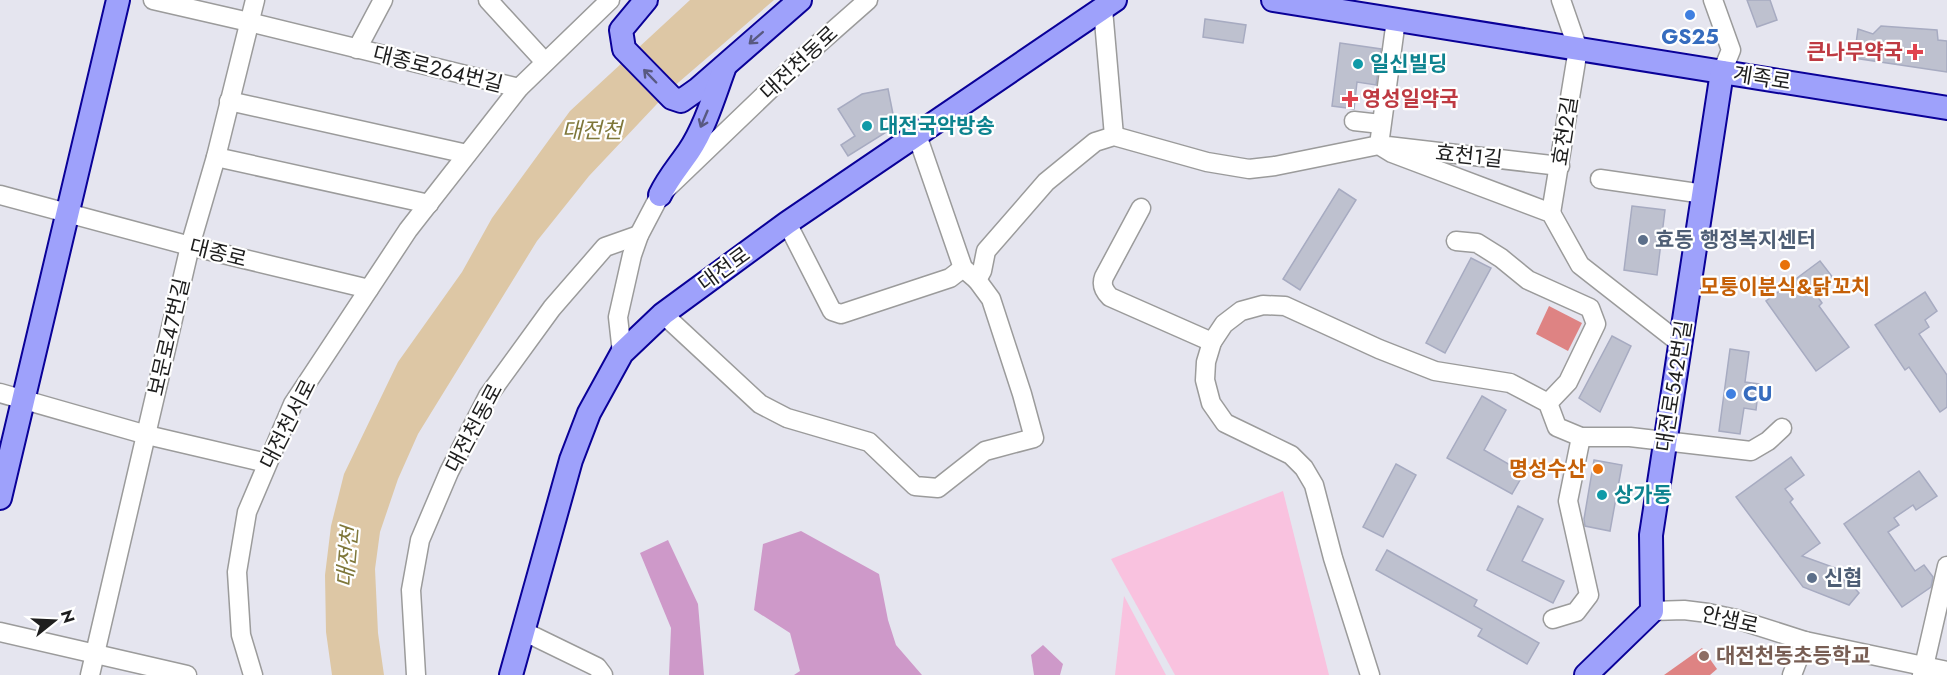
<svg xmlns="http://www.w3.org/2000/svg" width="1947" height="675" font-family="Jost,'Noto Sans KR',sans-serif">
	<rect width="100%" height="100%" fill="#e5e5ef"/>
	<!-- forest -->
	<g fill="#ce99c9">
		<polygon points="801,531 879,574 888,620 896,645 922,675 794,675 800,671 790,633 754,610 763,544"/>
		<polygon points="668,540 698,604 704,675 669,675 671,628 640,553"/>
		<polygon points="1043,645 1063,664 1060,675 1034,675 1031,655"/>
	</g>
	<!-- park -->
	<g fill="#f9c2df">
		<polygon points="1283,491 1329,675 1175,675 1111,559"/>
		<polygon points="1124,596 1166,675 1115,675"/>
	</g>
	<!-- pitch -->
	<g fill="#de8383">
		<polygon points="1549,306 1582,323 1568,351 1536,334"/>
		<polygon points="1702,648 1717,669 1710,675 1664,675"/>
	</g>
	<!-- water -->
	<polygon fill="#ddc7a5" points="690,0 774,0 672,88 589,176 537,241 418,434 398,479 380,532 375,569 378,633 384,675 332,675 326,632 325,575 331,526 344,474 398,362 462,272 492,218 570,111"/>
	<!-- building -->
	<g fill="#bec1cf" stroke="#a7abc1" stroke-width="1.5">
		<polygon points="1747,0 1770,0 1777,20 1757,27"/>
		<polygon points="1205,19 1246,25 1243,43 1203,37"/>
		<polygon points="1881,26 1937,30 1938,40 1947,41 1947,72 1854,58 1858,29 1873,34"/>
		<polygon points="1340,43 1381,49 1376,85 1357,82 1354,109 1332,106"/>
		<polygon points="888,89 893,114 882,121 888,131 848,156 841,145 855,136 838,109 862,94"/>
		<polygon points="1339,189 1356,200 1300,290 1283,279"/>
		<polygon points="1632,206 1665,210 1657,275 1624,270"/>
		<polygon points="1471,258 1491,268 1445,353 1426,343"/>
		<polygon points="1820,261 1834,279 1815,293 1822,303 1819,306 1849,347 1816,371 1766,301"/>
		<polygon points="1925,292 1937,311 1925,320 1929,327 1919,334 1947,375 1947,407 1940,412 1909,367 1905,370 1875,325"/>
		<polygon points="1612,336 1631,346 1600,412 1579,398"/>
		<polygon points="1730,349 1749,352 1745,382 1759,384 1756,410 1744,408 1740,434 1719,431"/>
		<polygon points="1482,396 1506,410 1484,450 1524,473 1512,494 1447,458"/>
		<polygon points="1791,457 1804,475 1785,489 1793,499 1790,502 1820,543 1802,556 1841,570 1836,577 1849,582 1859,593 1849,605 1803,587 1736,497"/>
		<polygon points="1594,460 1622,465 1610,531 1585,526 1584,519"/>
		<polygon points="1396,464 1416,475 1383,537 1363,527"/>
		<polygon points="1919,471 1937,496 1916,510 1913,505 1894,518 1899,525 1888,532 1915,571 1924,565 1933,577 1931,587 1902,607 1844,524"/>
		<polygon points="1518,506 1543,519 1522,561 1564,581 1553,603 1487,570"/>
		<polygon points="1387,550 1477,600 1474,606 1539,643 1527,664 1478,636 1482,629 1376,570"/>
	</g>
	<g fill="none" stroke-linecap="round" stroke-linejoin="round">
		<!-- minor casing -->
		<g stroke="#9b9b9b" stroke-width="21">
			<g id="minor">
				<polyline points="153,0 249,22 519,88"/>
				<polyline points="488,0 545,62"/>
				<polyline points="1713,0 1731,50 1722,72"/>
				<polyline points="1103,9 1114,136"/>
				<polyline points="1396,20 1379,145 1560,166"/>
				<polyline points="357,49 383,0"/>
				<polyline points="229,101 467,154"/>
				<polyline points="1354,121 1381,124"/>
				<polyline points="216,157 429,204"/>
				<polyline points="1600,179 1704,194"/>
				<polyline points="0,195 190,246 369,289"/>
				<path d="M1141,208l-37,69c-3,8 0,14 6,20l102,45"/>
				<polyline points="1551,213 1578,49 1561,0"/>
				<polyline points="787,223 832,311 841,314 950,278 963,268"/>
				<polyline points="1456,241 1477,243 1501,258 1528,280 1590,308 1596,324 1568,382 1548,403"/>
				<polyline points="977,280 982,271 986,251 1046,182 1095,142 1114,136 1207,162 1249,169 1275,166 1379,145 1392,153 1551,213 1580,265 1681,344"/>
				<polyline points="663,314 760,404 787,418 869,442 915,486 938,488 985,451 1034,438 1022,394 991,299 977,280 963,268 917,135"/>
				<polyline points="622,353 618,317 632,255 639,235 660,195 809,52 868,0"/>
				<polyline points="0,393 147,435 267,463"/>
				<polyline points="1652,611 1684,610 1708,613 1736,619 1805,641 1947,671"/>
				<polyline points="1553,619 1576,612 1589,595 1568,501 1581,437"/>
				<polyline points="523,631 597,667 603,675"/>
				<polyline points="0,632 187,675"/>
				<polyline points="90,675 190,246 216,157 255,0"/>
				<polyline points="253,675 241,635 237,572 247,512 293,404 408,230 519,88 610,0"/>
				<polyline points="416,675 411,590 420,540 449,472 488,396 552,308 605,247 639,235"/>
				<polyline points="1370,675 1333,558 1314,485 1304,468 1291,455 1225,423 1211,403 1205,380 1206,362 1212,342 1224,324 1241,311 1263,305 1285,306 1379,349 1435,371 1510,383 1548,403 1557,427 1581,437 1630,437 1751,451 1768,441 1782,428"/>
				<polyline points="1792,675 1805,641"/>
				<polyline points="1922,675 1947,566"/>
			</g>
		</g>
		<!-- major casing -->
		<g stroke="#0a0198" stroke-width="26">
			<g id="major">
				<polyline points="646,0 621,30 624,49 672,98 681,101 698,89 800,0"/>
				<polyline points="1273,0 1947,108"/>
				<path d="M660,195c8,-17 18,-28 29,-44 16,-24 25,-55 35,-82"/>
				<polyline points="0,498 118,0"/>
				<polyline points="511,675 571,460 589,413 622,353 663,314 787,223 1115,0"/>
				<polyline points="1586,675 1652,611 1651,535 1722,72"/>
			</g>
		</g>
		<!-- minor -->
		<use href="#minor" stroke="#fff" stroke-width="18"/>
		<!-- major -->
		<use href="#major" stroke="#9ea1fb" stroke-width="22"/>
	</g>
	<!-- one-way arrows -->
	<defs><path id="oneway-shaft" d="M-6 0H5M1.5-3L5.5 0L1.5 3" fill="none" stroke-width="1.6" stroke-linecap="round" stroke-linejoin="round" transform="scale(1.5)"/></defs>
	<g stroke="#585981">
		<use href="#oneway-shaft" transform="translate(756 38) rotate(139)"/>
		<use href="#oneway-shaft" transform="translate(650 76) rotate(-134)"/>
		<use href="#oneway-shaft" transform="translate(704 119) rotate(113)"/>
	</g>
	<!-- markers -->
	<g fill="#3f7fe0" stroke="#fff" stroke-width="2">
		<circle cx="1690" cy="15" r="6"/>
		<circle cx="1731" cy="394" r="6"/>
	</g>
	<g fill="#e0444e" stroke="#fff" stroke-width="2">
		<path d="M1912 43h6v6h6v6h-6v6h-6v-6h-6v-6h6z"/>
		<path d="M1347 90h6v6h6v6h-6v6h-6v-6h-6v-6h6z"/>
	</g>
	<g fill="#0f9aa8" stroke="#fff" stroke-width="2">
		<circle cx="1358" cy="64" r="6"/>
		<circle cx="867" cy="126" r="6"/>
		<circle cx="1602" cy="495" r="6"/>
	</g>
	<g fill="#5c6f8a" stroke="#fff" stroke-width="2">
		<circle cx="1643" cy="240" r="6"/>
		<circle cx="1812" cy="578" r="6"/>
	</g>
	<g fill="#e8710a" stroke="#fff" stroke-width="2">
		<circle cx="1785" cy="265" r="6"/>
		<circle cx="1598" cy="469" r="6"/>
	</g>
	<circle fill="#8d6e63" stroke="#fff" stroke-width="2" cx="1704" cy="656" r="6"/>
	<g text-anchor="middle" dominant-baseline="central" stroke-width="4.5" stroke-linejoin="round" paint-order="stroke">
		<!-- shop labels -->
		<g font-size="21" font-weight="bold" fill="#366cbe" stroke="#fff">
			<text x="1690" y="37">GS25</text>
			<text x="1743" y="394" text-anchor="start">CU</text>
		</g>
		<!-- health labels -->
		<g font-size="21" font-weight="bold" fill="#be3a42" stroke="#fff" text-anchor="end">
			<text x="1903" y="52">큰나무약국</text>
			<text x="1362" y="99" text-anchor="start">영성일약국</text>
		</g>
		<!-- street labels -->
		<g font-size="21" fill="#1e1e1e" stroke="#fff">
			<text transform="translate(799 63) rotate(-43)">대전천동로</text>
			<text transform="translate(438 69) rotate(14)">대종로264번길</text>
			<text transform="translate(1762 78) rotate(9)">계족로</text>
			<text transform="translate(1565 131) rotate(-81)">효천2길</text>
			<text transform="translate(1469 156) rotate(6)">효천1길</text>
			<text transform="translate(218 253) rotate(14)">대종로</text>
			<text transform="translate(724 269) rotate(-36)">대전로</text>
			<text transform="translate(169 337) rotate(-77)">보문로47번길</text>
			<text transform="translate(1674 386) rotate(-81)">대전로542번길</text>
			<text transform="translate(288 424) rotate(-63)">대전천서로</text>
			<text transform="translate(474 428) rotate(-62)">대전천동로</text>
			<text transform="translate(1730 620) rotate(13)">안샘로</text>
		</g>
		<!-- culture labels -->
		<g font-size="21" font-weight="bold" fill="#0d838f" stroke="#fff" text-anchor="start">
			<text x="1370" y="64">일신빌딩</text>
			<text x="879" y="126">대전국악방송</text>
			<text x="1614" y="495">상가동</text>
		</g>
		<!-- service labels -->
		<g font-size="21" font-weight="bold" fill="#4e5e75" stroke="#fff" text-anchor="start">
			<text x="1655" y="240">효동 행정복지센터</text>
			<text x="1824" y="578">신협</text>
		</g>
		<!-- food labels -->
		<g font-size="21" font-weight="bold" fill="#c56008" stroke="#fff">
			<text x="1785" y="287">모퉁이분식&amp;닭꼬치</text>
			<text x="1586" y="469" text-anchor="end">명성수산</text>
		</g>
		<!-- education labels -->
		<g font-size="21" font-weight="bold" fill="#785e54" stroke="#fff" text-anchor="start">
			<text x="1716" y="656">대전천동초등학교</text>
		</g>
		<!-- water labels -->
		<g font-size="22" font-style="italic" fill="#7f773a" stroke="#fff">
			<text x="592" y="130">대전천</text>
			<text transform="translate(347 557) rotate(-85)">대전천</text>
		</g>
	</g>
	<!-- north arrow -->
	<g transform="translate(54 621) rotate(72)" stroke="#ffffff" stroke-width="4.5" paint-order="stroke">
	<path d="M0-4.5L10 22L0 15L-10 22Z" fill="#1e1e1e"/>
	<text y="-9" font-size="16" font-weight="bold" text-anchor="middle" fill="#1e1e1e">N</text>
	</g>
</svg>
